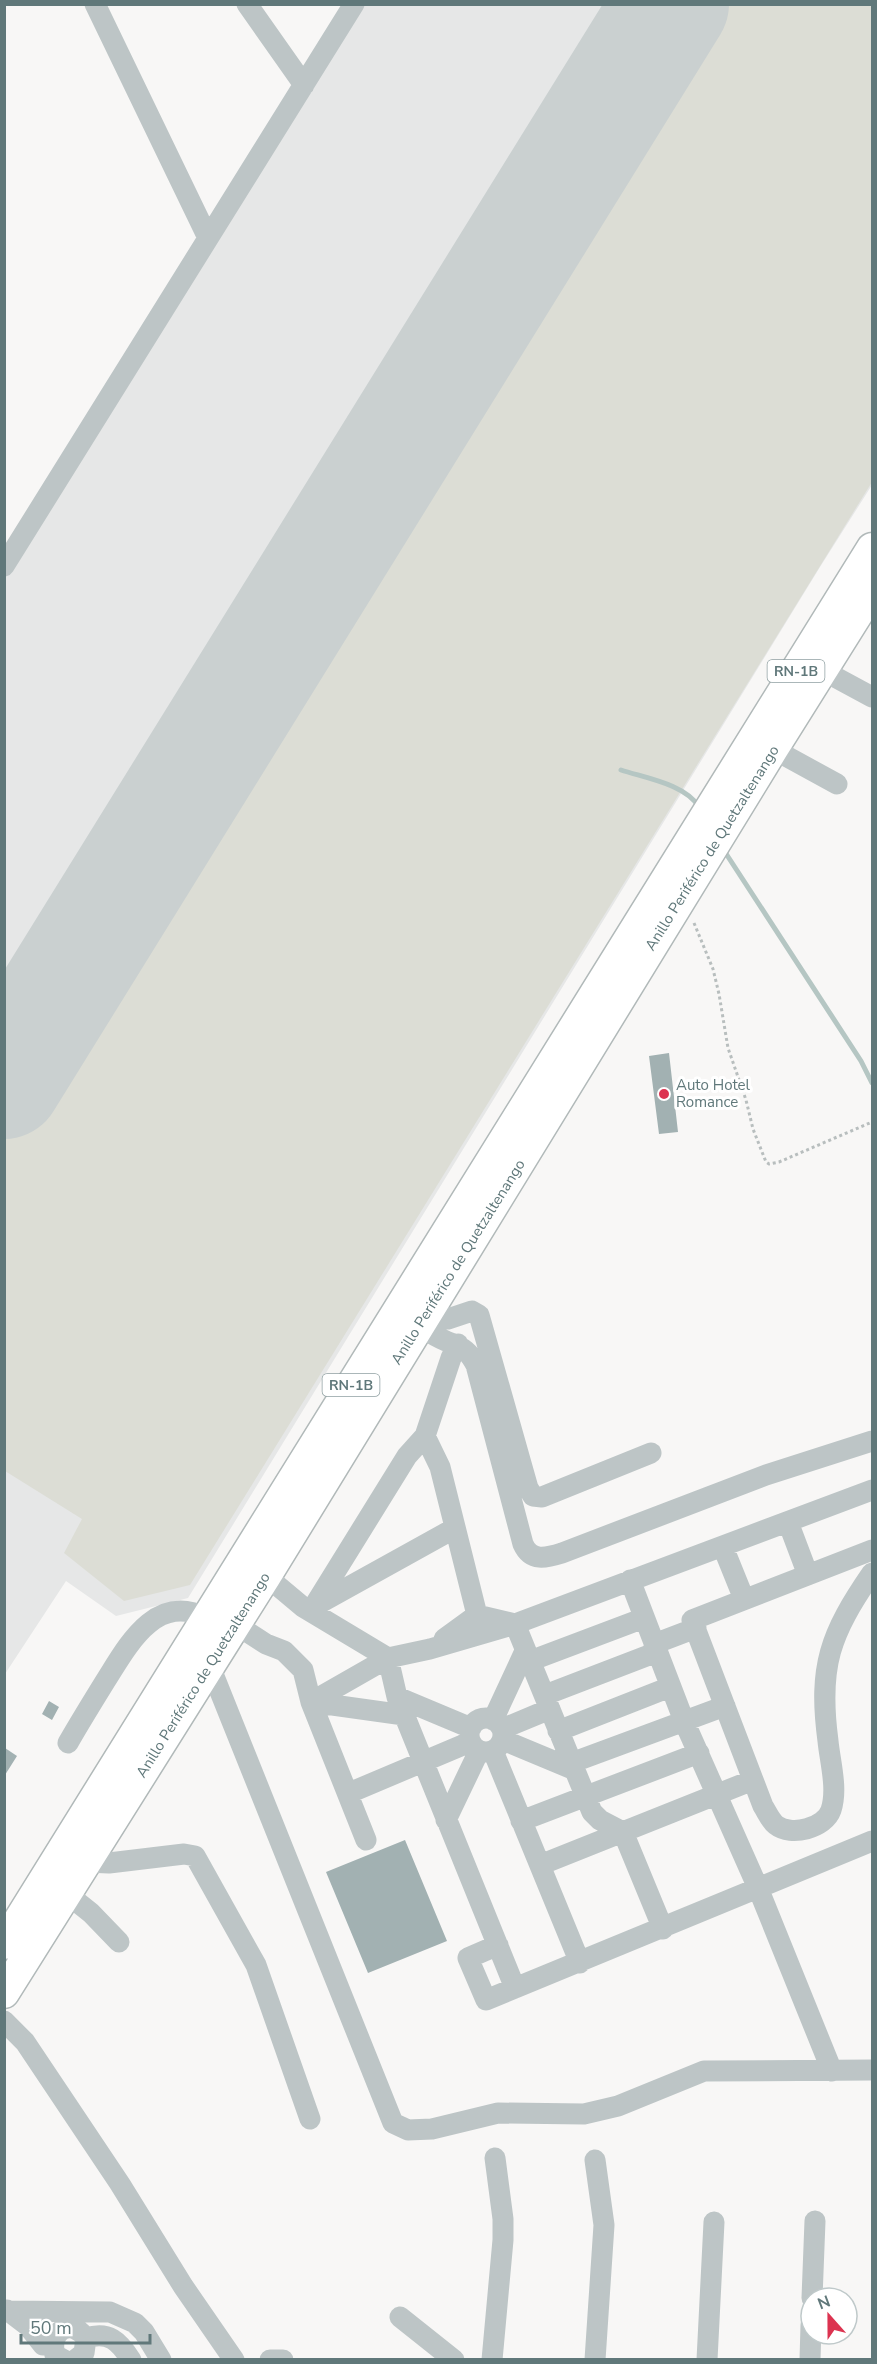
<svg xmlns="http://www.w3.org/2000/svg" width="877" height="2364" font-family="'Nunito Sans',sans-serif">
<rect width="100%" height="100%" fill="#f8f7f6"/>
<!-- built -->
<path fill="#e6e7e7" d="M364,5H872V485L820,567L188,1598L116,1616L66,1581L5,1674V577Z"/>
<!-- green -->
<path fill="#dcddd5" d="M705,5H872V482L190,1585L124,1601L64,1553L82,1519L5,1471V1133Z"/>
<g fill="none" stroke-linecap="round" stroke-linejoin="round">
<!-- stream -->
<path stroke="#b5c6c3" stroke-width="5" d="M621,770C645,778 685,784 699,807
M723,849L861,1061L872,1083"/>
<!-- runway -->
<path stroke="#cad0d0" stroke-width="116" d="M4,1081L671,4"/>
</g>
<!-- building -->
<path fill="#a2b1b2" d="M669,1053L678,1132L659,1134L649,1056Z
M49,1701L59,1707L52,1720L42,1714Z
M5,1748L17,1756L5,1775Z
M405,1840L447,1941L368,1973L326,1872Z"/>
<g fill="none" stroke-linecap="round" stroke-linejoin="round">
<defs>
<path id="highway" d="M4,1944L872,548
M4,1993L266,1576L773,749L872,591"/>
</defs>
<!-- highway casing -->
<use href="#highway" stroke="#b1b9b9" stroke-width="33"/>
<!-- path -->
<path stroke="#b8bebe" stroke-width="3" stroke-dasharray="3 3" stroke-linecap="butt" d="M694,923L713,969L719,994L728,1048L746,1100L753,1129L766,1162L769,1164L779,1162L872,1122"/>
<!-- minor -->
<path stroke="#bdc5c6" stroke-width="21" d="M95,4L208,238
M247,4L304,85
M4,566L354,4
M822,670L872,697
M773,749L837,784
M430,1309L448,1319L472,1311L479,1315L528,1488L533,1496L542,1497L651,1453
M419,1326C427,1331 436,1337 446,1341C462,1348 467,1348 476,1365L523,1544C531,1562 546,1558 562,1553L766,1475L872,1441
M425,1436L440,1467L477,1615
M788,1522L808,1575
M723,1547L744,1599
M872,1550L692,1620L763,1806C767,1812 770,1820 776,1825C791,1837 825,1828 831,1810C838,1789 830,1762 828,1741C818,1666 830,1634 872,1573
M266,1576L303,1607L388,1658L397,1697L515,1988
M630,1580L684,1721L758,1888L832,2071
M318,1604L455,1528
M311,1611L407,1456L425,1436L451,1358L458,1344
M235,1624L266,1644L284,1651L303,1670L311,1702L366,1840
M444,1639L477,1615L515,1624L592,1812L600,1820L623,1832L663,1929
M654,1644L696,1628
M530,1661L644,1618
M209,1664L393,2123L408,2130L432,2129L498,2113L584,2114L618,2106L704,2071L872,2070
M545,1695L657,1652
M397,1697L471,1728
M311,1702L388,1658L430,1649L515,1624L872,1490
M311,1702L404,1715
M469 1735a17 17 0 1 1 34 0a17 17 0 1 1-34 0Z
M493,1720L525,1651
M502,1729L550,1709
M558,1731L670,1687
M503,1740L575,1770
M68,1743C80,1722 93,1701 106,1680C128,1645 156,1592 206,1618
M493,1751L580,1963
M571,1763L725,1706
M349,1793L470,1742
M446,1820L479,1751
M521,1821L699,1753
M86,1862L109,1863L184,1854L195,1856L256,1965L310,2119
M540,1865L753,1780
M66,1893L91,1913L119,1942
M498,1945L468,1958L486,2000L872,1841
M4,2021L25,2042L120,2184L183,2286L234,2360
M595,2160L604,2225L595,2360
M812,2298L815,2221
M7,2310L28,2326L43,2345H53
M7,2311L110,2312L135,2323L144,2332L161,2360
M400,2317L454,2360
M86,2338C109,2331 119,2341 131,2360
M64,2360L55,2355C48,2331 71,2317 86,2338L84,2353L75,2360
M270,2360H283
M492,2360L503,2240V2219L495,2158
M707,2360L714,2222
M810,2360L811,2325"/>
<!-- highway -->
<use href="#highway" stroke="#fff" stroke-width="30"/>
</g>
<!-- markers -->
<circle fill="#dc3350" stroke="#fff" stroke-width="2" cx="664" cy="1094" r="6"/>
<g text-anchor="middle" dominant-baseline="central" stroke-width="6" stroke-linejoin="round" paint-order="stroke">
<!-- shield labels -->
<g fill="#fff" stroke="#90a0a2" stroke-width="1.5">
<rect x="767.5" y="660" width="57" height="22" rx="4.5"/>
<rect x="322.5" y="1374" width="57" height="22" rx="4.5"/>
</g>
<g font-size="14" font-weight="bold" fill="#60787a">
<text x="796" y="671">RN-1B</text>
<text x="351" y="1385">RN-1B</text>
</g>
<!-- street labels -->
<g font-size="15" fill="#60787a" stroke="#fff">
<text transform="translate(712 848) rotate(-58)">Anillo Periférico de Quetzaltenango</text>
<text transform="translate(458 1262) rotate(-58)">Anillo Periférico de Quetzaltenango</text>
<text transform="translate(203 1675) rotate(-58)">Anillo Periférico de Quetzaltenango</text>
</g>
<!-- poi labels -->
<g font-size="15" fill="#60787a" stroke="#fff" text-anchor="start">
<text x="676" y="1085">Auto Hotel<tspan x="676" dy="17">Romance</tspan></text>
</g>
</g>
<!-- border -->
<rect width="877" height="2364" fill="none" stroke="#60787a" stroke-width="12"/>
<!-- north arrow -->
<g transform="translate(829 2316) rotate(339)"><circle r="28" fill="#ffffff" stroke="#bfc9ca" stroke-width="1.5"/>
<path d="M0-4.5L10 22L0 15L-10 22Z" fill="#dc3350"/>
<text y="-9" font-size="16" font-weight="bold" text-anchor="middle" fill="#60787a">N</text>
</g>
<!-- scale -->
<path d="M21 2334v9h129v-9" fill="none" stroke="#60787a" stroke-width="3"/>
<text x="30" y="2334" font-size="18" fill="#60787a" stroke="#ffffff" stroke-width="4.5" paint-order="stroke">50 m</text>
</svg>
